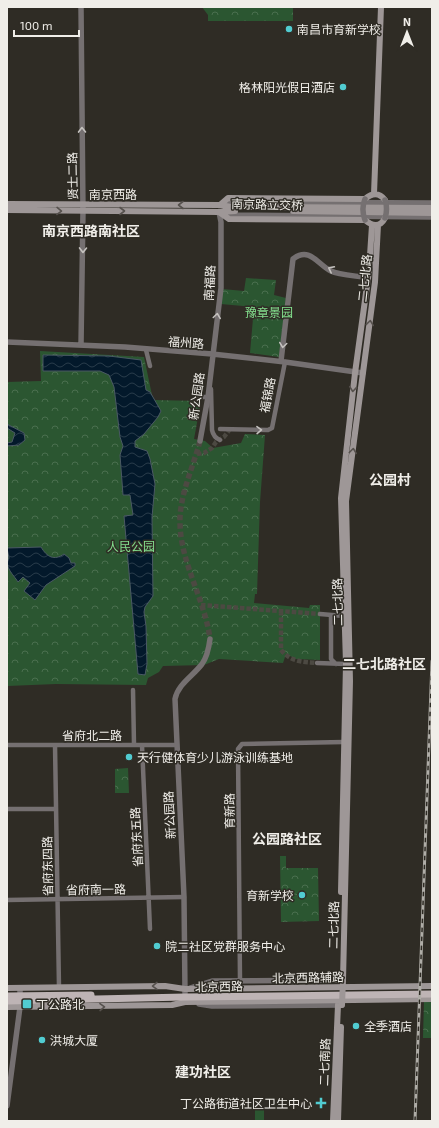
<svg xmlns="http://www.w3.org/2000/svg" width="439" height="1128" font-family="'Exo 2','Noto Sans SC',sans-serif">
<defs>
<pattern id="park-crowns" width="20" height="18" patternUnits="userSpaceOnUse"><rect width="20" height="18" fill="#2b5631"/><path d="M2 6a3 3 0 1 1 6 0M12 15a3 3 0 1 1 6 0" fill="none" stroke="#4a6f4f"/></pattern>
<pattern id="water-waves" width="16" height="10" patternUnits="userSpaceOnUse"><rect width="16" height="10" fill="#03192b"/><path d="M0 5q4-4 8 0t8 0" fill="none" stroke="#283b4a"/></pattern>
</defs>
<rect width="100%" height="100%" fill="#2f2c25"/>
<!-- grass -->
<path fill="#2b5631" d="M255,1109H264V1121H255Z"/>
<!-- park -->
<path fill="url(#park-crowns)" d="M202,7H293V21H208V15Z
M246,278L276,280L274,295L286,298L279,357L250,353L254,307L221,304L222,289L244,291Z
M40,351L144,357L153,400L201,401L194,439L205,441L213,448L241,443L245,434L265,435L260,502L257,594H255L254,603L309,608L310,605H320V660L296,659L286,654L283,663L219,659L204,665L163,666L159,672L148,678L146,685L56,684L7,686V382L41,381Z
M128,768L129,793H115V769Z
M280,856H286V868H318L319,921L281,922Z
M424,1001H432V1038H423Z"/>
<!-- water -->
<path fill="url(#water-waves)" stroke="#4a5964" d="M43,355L109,356L141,360L146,390L150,392L161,411L158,417L144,434L135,441V447L147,451L150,459L155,484L152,517L153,596L145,607L144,612L146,626L147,664L145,675L138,674L124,516L133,515L130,495H123L120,455L123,446L120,437L114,387L109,375L100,371H43Z
M7,424L24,433L25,440L19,445L7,446V443L12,442L15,433L7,428Z
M41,547C47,557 54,561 64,554L69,558L71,563H75V566L46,585L35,600L24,591L30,583L23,577L18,582C13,574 4,567 9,558L7,548Z"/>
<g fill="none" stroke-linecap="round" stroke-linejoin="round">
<!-- minor-tunnel -->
<path stroke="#4c4942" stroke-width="4.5" stroke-dasharray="4.5 2" stroke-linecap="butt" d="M197,454L204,453L212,448L216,442L224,437L230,429
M201,605L320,614
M281,611V650C291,662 303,662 317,663"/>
<!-- tertiary-tunnel -->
<path stroke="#4c4942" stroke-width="5.5" stroke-dasharray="5.5 3" stroke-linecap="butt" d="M200,441C193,468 179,496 180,524C181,564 205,600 210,639"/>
<!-- minor -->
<path stroke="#757071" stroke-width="4.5" d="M146,350L150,366
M211,389L212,430C213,435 215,438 220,440
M196,397H208
M220,429L268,430L272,428L285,362
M320,614L344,616
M331,615V659L336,664
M317,663L346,664
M133,690L134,745
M7,745H177
M55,745L59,987
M142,745L150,929
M7,809H56
M7,900L184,897
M240,981L238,749L242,744L344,742"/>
<!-- tertiary -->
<path stroke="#757071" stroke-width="5.5" d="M221,205L232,202L432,203
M7,342L125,347L212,354L285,362L363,373
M81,345L83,211L81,7
M281,361L293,259C310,246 318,265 331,271C339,275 359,276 368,278
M200,441L208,397L221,288V222L219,212L231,215L432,217
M190,988L212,981L343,980
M185,993L184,897L175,699C178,684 193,676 202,664C207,657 209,647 210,639
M199,1004L212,1006L342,1005
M7,1106L20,1007V988"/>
<!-- secondary -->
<path stroke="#9e9797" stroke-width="6" d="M374,194L381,7
M7,204L220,205L231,207L432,208
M220,205L228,198L365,199C372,193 379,192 385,200
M7,210L219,212L235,211
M293,211L432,213
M219,212L229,219L365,220C372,226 380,228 385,218
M341,892L346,664L341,498L355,373L369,271L372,225
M343,980L350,681L346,501L375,282L378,225
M7,988L165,986L185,989L432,986
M7,1007L172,1005L185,1002L432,999
M333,1121L338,1005
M338,1121L341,1027"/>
<!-- primary -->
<path stroke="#beb4b5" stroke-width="7" d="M7,996L91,995
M7,1001L185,997L432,994"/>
<defs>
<path id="rail" d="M415,1121L432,661"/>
</defs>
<!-- rail casing -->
<use href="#rail" stroke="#afada7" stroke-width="3"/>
<!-- rail -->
<use href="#rail" stroke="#2f2c25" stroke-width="1.5" stroke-dasharray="4.5" stroke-linecap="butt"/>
<!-- tertiary-bridge -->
<path stroke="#757071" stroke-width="5.5" d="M385,200C387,205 387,213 385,218
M365,220C362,212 362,206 365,199"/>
<!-- secondary-bridge -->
<path stroke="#9e9797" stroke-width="6" d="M342,1005L343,980"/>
</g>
<!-- one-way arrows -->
<defs><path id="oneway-chevron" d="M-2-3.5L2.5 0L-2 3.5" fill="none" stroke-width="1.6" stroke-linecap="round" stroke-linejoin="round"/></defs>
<g stroke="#c5c2bf">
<use href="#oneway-chevron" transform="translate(82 130) rotate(-91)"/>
<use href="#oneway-chevron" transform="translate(83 250) rotate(91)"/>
<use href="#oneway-chevron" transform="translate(331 269) rotate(-153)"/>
<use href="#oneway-chevron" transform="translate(217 316) rotate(-82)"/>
<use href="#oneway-chevron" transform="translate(283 345) rotate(98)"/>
<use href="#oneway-chevron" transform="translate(259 430) rotate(-1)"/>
</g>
<g stroke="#56514d">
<use href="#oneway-chevron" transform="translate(181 205) rotate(-180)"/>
<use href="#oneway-chevron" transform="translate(59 211) rotate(1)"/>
<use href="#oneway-chevron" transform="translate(122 211)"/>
<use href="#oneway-chevron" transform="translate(370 323) rotate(-82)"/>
<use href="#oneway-chevron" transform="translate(353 389) rotate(96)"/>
<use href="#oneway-chevron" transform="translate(353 451) rotate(-83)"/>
<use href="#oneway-chevron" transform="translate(155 986) rotate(179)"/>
<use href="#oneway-chevron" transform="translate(102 1007) rotate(-1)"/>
</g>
<!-- markers -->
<g fill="#51ccd1" stroke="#2f2c25" stroke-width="1.5">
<circle cx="289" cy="29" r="4"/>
<circle cx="343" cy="87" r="4"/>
<circle cx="129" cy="757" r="4"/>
<circle cx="302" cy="895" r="4"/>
<circle cx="157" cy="946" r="4"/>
<rect x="22" y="999" width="10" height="10" rx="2"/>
<circle cx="356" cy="1026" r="4"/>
<circle cx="42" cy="1040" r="4"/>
<path d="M319 1097h4v4h4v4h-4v4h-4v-4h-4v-4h4z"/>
</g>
<g text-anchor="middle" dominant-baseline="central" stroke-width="3" stroke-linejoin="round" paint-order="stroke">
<!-- poi labels -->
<g font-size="12" fill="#f0eee9" stroke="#2f2c25" text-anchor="start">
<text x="297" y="29">南昌市育新学校</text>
<text x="335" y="87" text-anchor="end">格林阳光假日酒店</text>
<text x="137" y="757">天行健体育少儿游泳训练基地</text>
<text x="294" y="895" text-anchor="end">育新学校</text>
<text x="165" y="946">院二社区党群服务中心</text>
<text x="36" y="1004">丁公路北</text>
<text x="364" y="1026">全季酒店</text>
<text x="50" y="1040">洪城大厦</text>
<text x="312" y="1103" text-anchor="end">丁公路街道社区卫生中心</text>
</g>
<!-- street labels -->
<g font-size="12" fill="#f0eee9" stroke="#2f2c25">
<text transform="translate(72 176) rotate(-91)">贤士二路</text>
<text x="113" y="194">南京西路</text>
<text transform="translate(267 204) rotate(1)">南京路立交桥</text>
<text transform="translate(364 278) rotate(-84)">二七北路</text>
<text transform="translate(209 283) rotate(-87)">南福路</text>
<text transform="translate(186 342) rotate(4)">福州路</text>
<text transform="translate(267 395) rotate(-79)">福锦路</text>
<text transform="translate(196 396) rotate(-82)">新公园路</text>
<text transform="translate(337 602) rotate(-91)">二七北路</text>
<text x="92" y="735">省府北二路</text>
<text transform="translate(229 811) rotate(-91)">育新路</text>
<text transform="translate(169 815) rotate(-93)">新公园路</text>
<text transform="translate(136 837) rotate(-93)">省府东五路</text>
<text transform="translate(47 866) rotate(-91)">省府东四路</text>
<text transform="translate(96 889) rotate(-1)">省府南一路</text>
<text transform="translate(333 925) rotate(-89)">二七北路</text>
<text transform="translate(308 977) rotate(-1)">北京西路辅路</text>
<text transform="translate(219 986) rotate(-1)">北京西路</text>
<text transform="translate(324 1062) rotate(-88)">二七南路</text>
</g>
<!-- park labels -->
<g font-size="12" fill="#84e08e" stroke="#2f2c25">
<text x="269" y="312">豫章景园</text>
<text x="131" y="546">人民公园</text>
</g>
<!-- quarter labels -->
<g font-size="14" font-weight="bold" fill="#f0eee9" stroke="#2f2c25">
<text x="91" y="230">南京西路南社区</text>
<text x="390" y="479">公园村</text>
<text x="384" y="663">二七北路社区</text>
<text x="287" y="838">公园路社区</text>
<text x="203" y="1071">建功社区</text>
</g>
</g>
<!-- border -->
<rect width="439" height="1128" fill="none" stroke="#f0eee9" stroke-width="16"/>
<!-- north arrow -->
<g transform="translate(407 32)" stroke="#2f2c25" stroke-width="3" paint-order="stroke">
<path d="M0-3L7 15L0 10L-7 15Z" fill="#f0eee9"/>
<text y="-6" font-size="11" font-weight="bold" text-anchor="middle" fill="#f0eee9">N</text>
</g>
<!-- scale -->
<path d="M14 30v6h65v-6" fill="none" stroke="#f0eee9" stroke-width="2"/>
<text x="20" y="30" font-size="12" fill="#f0eee9" stroke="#2f2c25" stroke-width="3" paint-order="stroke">100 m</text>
</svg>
